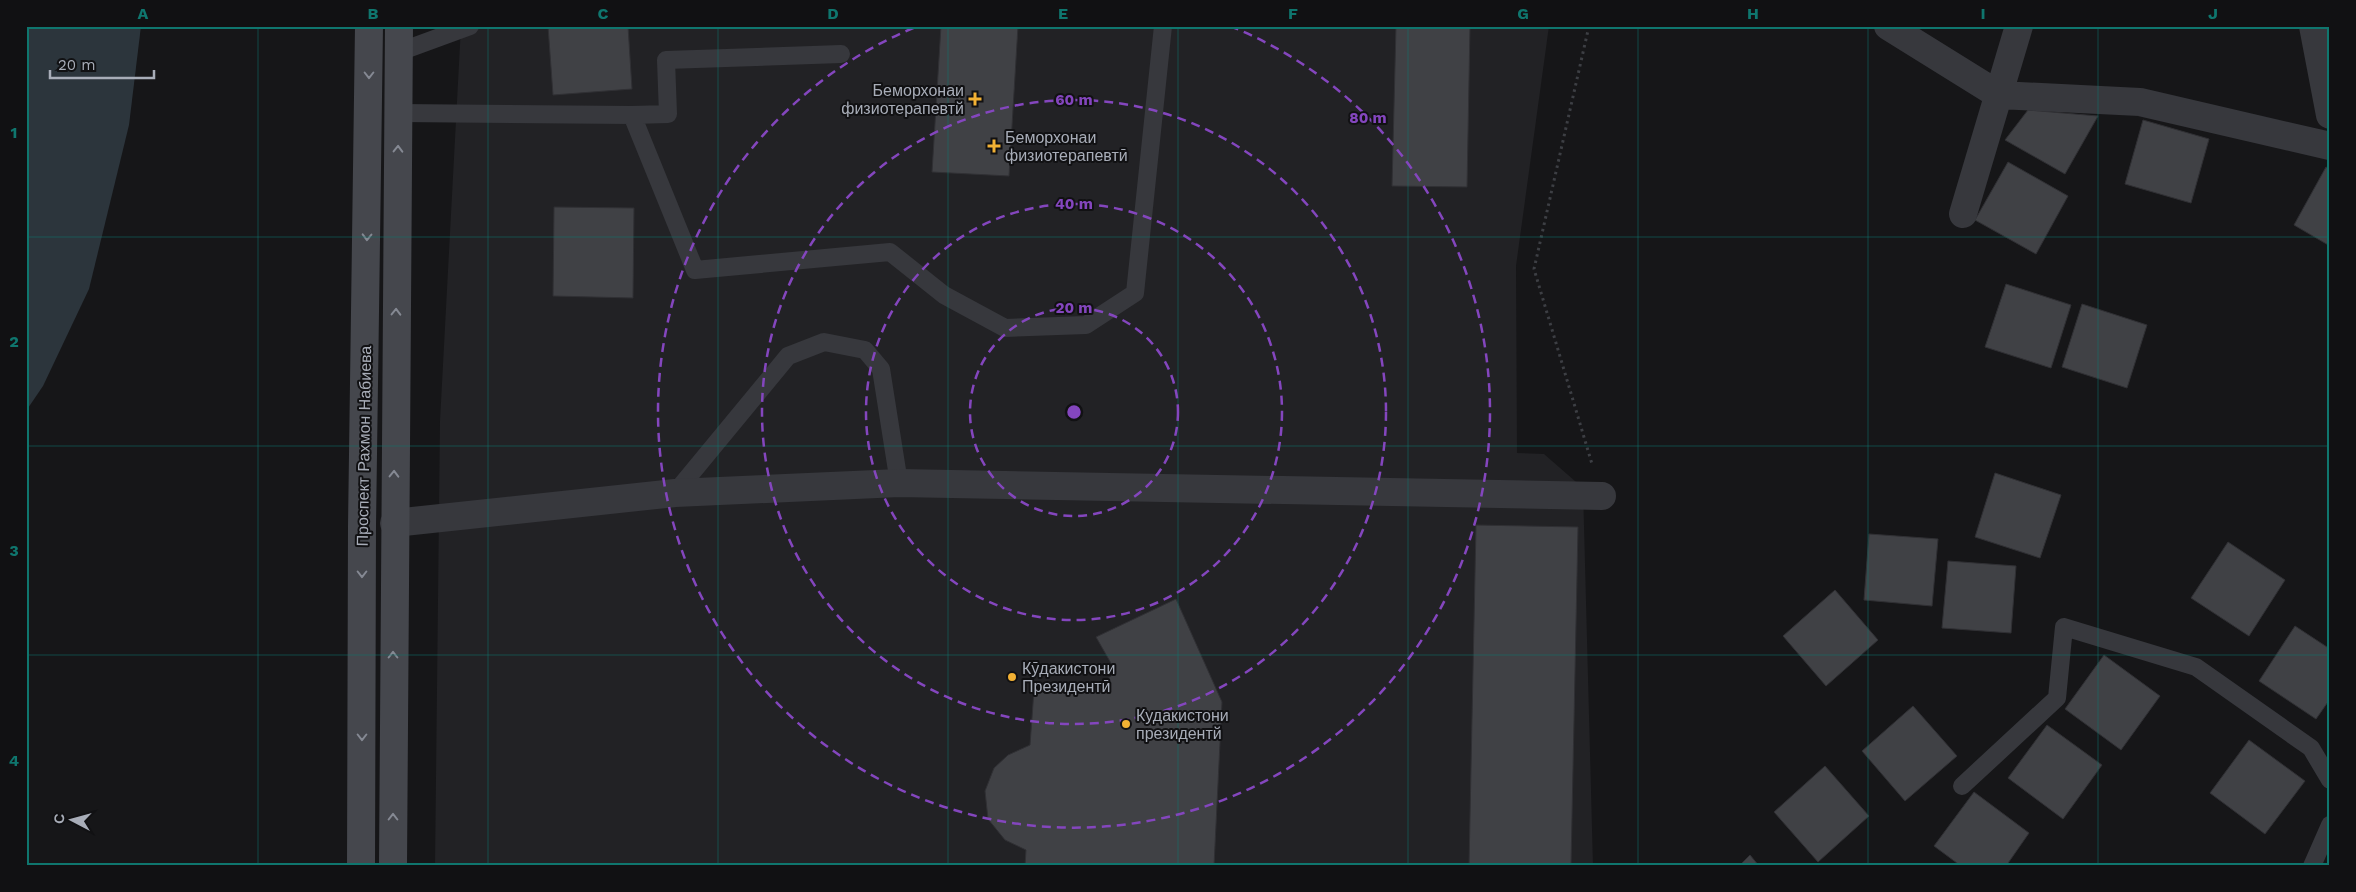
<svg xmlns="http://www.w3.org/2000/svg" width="2356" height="892" font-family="'Work Sans',sans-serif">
<rect width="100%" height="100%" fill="#161618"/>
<!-- built -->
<path fill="#222225" d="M461,26H1549L1516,266L1517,453L1544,454L1583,488L1593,866H435L440,421Z"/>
<!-- water -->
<path fill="#2c353c" d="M26,26H141L129,125L89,289L43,386L26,411Z"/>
<!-- building -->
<path fill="#404145" stroke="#303034" d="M548,26H628L632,89L553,95Z
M941,26H1018L1009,176L932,172Z
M1396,26H1470L1467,187L1392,186Z
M2028,110L2098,116L2065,174L2005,140Z
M2143,120L2209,139L2191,203L2125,184Z
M2008,162L2068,196L2036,254L1975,220Z
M2326,167L2330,169V246L2294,225Z
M554,207L634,208L633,298L553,296Z
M2006,284L2071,305L2051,368L1985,347Z
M2082,304L2147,325L2127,388L2062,367Z
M1995,473L2061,495L2040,558L1975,537Z
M1476,525L1578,527L1571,866H1469Z
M1869,534L1938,539L1932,606L1864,600Z
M2228,542L2285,580L2249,636L2191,598Z
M1948,561L2016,566L2011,633L1942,628Z
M1835,590L1878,640L1826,686L1783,636Z
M1176,599L1222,702L1214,866H1025L1026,850L1005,840L988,819L985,791L994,768L1008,755L1030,745L1034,690L1091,692L1116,672L1096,637Z
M2295,626L2330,649V699L2316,719L2259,681Z
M2104,655L2160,696L2121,750L2065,709Z
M1913,706L1957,756L1905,801L1862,751Z
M2047,725L2102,765L2063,819L2008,778Z
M2249,740L2305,781L2265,834L2210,793Z
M1825,766L1869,816L1818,862L1774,812Z
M1974,792L2029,833L2006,866H1961L1934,846Z
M1750,855L1759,866H1739Z"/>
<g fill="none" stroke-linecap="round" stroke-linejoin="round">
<!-- path -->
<path stroke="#3d3f44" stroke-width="3" stroke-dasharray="2.5 4" stroke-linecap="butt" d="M1589,26L1534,269L1592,464"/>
<!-- service -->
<path stroke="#37383d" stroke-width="18" d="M399,52L470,26
M399,113L632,115L695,270L890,252L944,295L1005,328L1086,325L1135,293L1163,26
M632,115L668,114L666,60L841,54
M675,493L788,356L824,342L865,350L881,369L899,483
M1962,786L2057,698L2064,627L2196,667L2311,748L2330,780
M2312,866L2330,825"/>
<!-- minor -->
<path stroke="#37383d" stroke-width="28" d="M1888,26L1999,95L2140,102L2330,146
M2313,26L2330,115
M1963,214L2019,26
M394,523L675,493L899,483L1602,496"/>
<!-- secondary -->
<path stroke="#45474d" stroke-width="28" d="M361,866L362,526L369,26
M393,866L399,26"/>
</g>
<!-- one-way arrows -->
<defs><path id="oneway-chevron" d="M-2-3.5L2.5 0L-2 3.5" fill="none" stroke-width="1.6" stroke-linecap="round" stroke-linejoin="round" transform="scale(1.25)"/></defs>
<g stroke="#858993">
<use href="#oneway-chevron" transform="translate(369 75) rotate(90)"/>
<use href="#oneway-chevron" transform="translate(398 149) rotate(-89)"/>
<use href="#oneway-chevron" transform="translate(367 237) rotate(91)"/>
<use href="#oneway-chevron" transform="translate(396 312) rotate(-89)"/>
<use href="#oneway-chevron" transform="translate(394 474) rotate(-89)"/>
<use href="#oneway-chevron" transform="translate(362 574) rotate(90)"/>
<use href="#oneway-chevron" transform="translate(393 655) rotate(-90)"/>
<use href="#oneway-chevron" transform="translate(362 737) rotate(90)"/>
<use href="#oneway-chevron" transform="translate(393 817) rotate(-90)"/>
</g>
<!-- grid -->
<path fill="none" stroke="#0f766e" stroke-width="1" stroke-opacity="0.55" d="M258,26V866M488,26V866M718,26V866M948,26V866M1178,26V866M1408,26V866M1638,26V866M1868,26V866M2098,26V866M26,237H2330M26,446H2330M26,655H2330"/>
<!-- distance rings -->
<g fill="none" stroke="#8446be" stroke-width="2.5" stroke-dasharray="9 6">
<circle cx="1074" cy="412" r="104"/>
<circle cx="1074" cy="412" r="208"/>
<circle cx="1074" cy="412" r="312"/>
<path d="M1230 26A416 416 0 1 1 918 26"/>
</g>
<!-- markers -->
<g fill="#f2b134" stroke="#111113" stroke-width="2">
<path d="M972.5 91.5h5v5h5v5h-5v5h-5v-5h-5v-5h5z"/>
<path d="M991.5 138.5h5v5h5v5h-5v5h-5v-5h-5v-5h5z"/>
<circle cx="1012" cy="677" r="5"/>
<circle cx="1126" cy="724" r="5"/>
</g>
<g text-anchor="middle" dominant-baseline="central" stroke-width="4" stroke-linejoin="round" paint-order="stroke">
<!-- poi labels -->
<g font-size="16" fill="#a8adb8" stroke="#111113" text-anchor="start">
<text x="964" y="90" text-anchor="end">Беморхонаи<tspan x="964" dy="18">физиотерапевтй</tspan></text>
<text x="1005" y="137">Беморхонаи<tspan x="1005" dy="18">физиотерапевтӣ</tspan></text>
<text x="1022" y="668">Кӯдакистони<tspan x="1022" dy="18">Президентӣ</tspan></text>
<text x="1136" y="715">Кудакистони<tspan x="1136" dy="18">президентй</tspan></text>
</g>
<!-- street labels -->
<g font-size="16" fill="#a8adb8" stroke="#111113">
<text transform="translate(364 446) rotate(-89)">Проспект Рахмон Набиева</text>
</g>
</g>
<circle cx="1074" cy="412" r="8" fill="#8446be" stroke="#111113" stroke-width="2.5"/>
<g font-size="15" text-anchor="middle" font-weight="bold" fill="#8446be" stroke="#111113" stroke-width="4" stroke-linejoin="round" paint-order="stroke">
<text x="1074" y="105">60 m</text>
<text x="1368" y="123">80 m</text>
<text x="1074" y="209">40 m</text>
<text x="1074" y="313">20 m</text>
</g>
<!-- border -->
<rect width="2356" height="892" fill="none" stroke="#111113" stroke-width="55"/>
<!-- north arrow -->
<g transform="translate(72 820) rotate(276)" stroke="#111113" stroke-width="4" paint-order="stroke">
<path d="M0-4L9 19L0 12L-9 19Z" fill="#a8adb8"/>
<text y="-8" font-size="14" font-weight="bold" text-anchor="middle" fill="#a8adb8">С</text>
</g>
<!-- scale -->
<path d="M50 70v8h104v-8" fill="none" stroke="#a8adb8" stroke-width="2.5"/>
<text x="58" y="70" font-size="15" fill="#a8adb8" stroke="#111113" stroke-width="4" paint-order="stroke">20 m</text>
<rect x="28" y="28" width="2300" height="836" fill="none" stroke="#0f766e" stroke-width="2"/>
<g font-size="16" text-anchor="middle" font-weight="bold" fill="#0f766e">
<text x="143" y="19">A</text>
<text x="373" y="19">B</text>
<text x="603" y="19">C</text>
<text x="833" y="19">D</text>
<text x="1063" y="19">E</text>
<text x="1293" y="19">F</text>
<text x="1523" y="19">G</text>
<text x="1753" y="19">H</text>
<text x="1983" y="19">I</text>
<text x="2213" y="19">J</text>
<text x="14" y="138">1</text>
<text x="14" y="347">2</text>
<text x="14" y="556">3</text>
<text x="14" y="766">4</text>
</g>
</svg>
